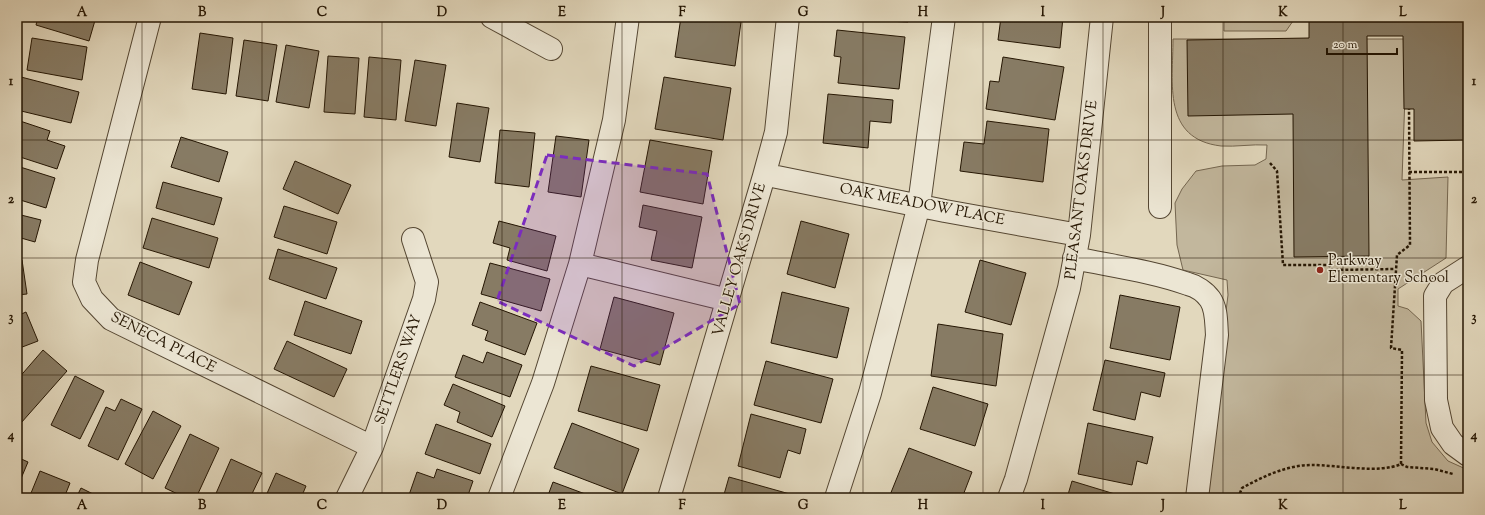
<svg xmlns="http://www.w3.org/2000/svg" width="1485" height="515" font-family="'Sorts Mill Goudy',serif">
<rect width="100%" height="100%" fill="#e2d8bd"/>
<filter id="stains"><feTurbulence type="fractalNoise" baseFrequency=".005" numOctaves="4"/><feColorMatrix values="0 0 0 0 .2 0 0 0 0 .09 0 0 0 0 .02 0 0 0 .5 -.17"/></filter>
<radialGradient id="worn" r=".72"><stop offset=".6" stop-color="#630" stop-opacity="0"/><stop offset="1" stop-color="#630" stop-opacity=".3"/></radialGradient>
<!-- green -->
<path fill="#c2b79d" stroke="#746650" d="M1224,17H1293V21L1286,31H1224Z
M1173,39H1407L1402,180L1448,177L1446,258L1398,289V306L1408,309L1421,321L1426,423L1432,442L1448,461L1468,470V498H1203L1228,295L1227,280L1183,270L1177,245L1175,203L1182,189L1196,171L1222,166L1255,165L1266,159L1267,145C1252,144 1236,147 1221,146C1162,139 1173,83 1173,39Z"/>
<!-- building -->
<path fill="#877b64" stroke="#251603" d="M38,17H96L89,41L36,25Z
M681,17H706L741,22L735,66L675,57Z
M842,17H908V22L842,19Z
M1001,17H1063L1060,48L998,40Z
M1309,17H1468V140L1414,141V109H1404L1403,36H1367L1369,256L1294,257L1293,114L1188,116L1187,40L1309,38Z
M837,30L905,37L899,89L838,83L841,57L834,56Z
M200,33L233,38L226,94L192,89Z
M32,38L87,47L82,80L27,70Z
M244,40L277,45L268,101L236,96Z
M286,45L319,51L309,108L276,102Z
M328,56L359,58L355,114L324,112Z
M369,57L401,60L396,120L364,117Z
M1003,57L1064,67L1055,120L986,109L990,81L999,82Z
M415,60L446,65L436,126L405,121Z
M21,77L79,92L71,123L17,110V95Z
M664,77L731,88L723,140L655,129Z
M828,94L893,100L891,123L870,121L868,148L823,143Z
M457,103L489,108L480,162L449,157Z
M17,120L50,131L47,140L65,146L57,169L17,156Z
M987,121L1049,129L1043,182L960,171L964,142L984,144Z
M500,130L535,133L529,187L495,183Z
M556,136L589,140L581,197L548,192Z
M181,137L228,152L219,182L171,167Z
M650,140L712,151L703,204L640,192Z
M295,161L351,185L338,214L283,189Z
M17,166L55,178L46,208L17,199Z
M163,182L222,198L214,225L156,208Z
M643,205L702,217L692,268L651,260L657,231L639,227Z
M284,206L337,222L327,254L274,237Z
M17,214L41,220L35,242L21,238L18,250Z
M152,218L218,238L209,268L143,248Z
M499,221L556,236L547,271L507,260L510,248L493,243Z
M801,221L849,234L835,288L787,274Z
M278,249L337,268L326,299L269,279Z
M22,260L27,294L17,295V261Z
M980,260L1026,273L1011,325L965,312Z
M140,262L192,282L179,315L128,295Z
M490,263L550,279L541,311L481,294Z
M782,292L849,308L837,358L771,343Z
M1120,295L1180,307L1170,360L1110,348Z
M614,297L674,313L660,365L600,349Z
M305,301L362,321L351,354L294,335Z
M480,302L537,323L525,355L485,340L488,331L472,325Z
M26,312L38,341L17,349V316Z
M938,324L1003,334L996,386L931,376Z
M287,341L347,369L334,397L274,369Z
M43,350L67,371L21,423L17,419V380Z
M487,352L522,365L510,397L455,377L463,355L483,363Z
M1105,360L1165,373L1160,397L1141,392L1135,420L1093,410Z
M766,361L833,379L821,423L754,405Z
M591,366L660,385L647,431L578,411Z
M75,376L104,391L80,439L51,425Z
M453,384L505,406L492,437L457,422L460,412L444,405Z
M933,387L988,404L975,446L920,429Z
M121,399L142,409L118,460L88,446L106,407L115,411Z
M153,411L181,426L153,479L125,464Z
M751,414L806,429L800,454L788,450L780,478L738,466Z
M572,423L639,449L622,494L554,468Z
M1088,423L1153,437L1147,464L1137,461L1132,485L1078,474Z
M436,424L491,444L480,474L425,454Z
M190,434L219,448L196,498H186L165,488Z
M909,448L972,472L962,498H897L890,495Z
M17,457L28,462L17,488Z
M231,459L262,473L250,498H214Z
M437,469L473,481L467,498H417L409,495L417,472L434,478Z
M40,471L70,483L64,498H29Z
M276,473L306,486L301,498H265Z
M729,477L797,496V498H723Z
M1072,481L1128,498H1067Z
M553,482L596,498H547Z
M81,488L101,498H76Z"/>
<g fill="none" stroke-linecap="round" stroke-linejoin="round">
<defs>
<path id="minor" d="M150,17L87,260L84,282L92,299L111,319L372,447
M492,17L551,49
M764,176H772L945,211L1079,235
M1160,207V17
M1074,258C1112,266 1151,271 1188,284C1196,286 1205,292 1210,299C1217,309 1216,323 1217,335L1197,498
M580,264L728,300
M1468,267L1443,283L1435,296L1436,400L1442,428L1453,444L1468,455
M347,498L372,447L424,299L427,282L413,239
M499,498L543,383L580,264L614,120L628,17
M669,498L764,176L776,132L788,17
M836,498L870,393L919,205L944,17
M1009,498L1016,479L1069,288L1079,235L1102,17"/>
</defs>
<!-- minor casing -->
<use href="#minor" stroke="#544632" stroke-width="24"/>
<!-- path -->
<path stroke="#251603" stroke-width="2.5" stroke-dasharray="3 2" stroke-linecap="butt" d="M1270,163L1277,171L1283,265H1329L1332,270L1395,269
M1409,172H1468
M1401,464L1402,350L1391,348L1397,255L1410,245L1409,109
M1401,464L1407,467L1434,469L1453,474
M1238,498L1242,488C1264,476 1287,465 1312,465C1337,465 1379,474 1401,464"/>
<!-- minor -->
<use href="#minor" stroke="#ece6d4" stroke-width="22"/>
</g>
<!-- marked area -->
<path fill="#7b2cbf" fill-opacity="0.2" stroke="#7b2cbf" stroke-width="3" stroke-dasharray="8 5" stroke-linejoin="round" d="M547,155L707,174L740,304L634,366L497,301Z"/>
<!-- grid -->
<path fill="none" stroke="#251603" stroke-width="1" stroke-opacity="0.55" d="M142,17V498M262,17V498M382,17V498M502,17V498M622,17V498M742,17V498M863,17V498M983,17V498M1103,17V498M1223,17V498M1343,17V498M17,140H1468M17,258H1468M17,375H1468"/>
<!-- markers -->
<circle fill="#8f2418" stroke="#ece6d4" stroke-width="1.5" cx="1320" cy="270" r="4"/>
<g text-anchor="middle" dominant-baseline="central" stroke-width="3" stroke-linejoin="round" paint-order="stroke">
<!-- street labels -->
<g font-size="15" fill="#251603" stroke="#ece6d4">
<text transform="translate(1082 190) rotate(-83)">PLEASANT OAKS DRIVE</text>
<text transform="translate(922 205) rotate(11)">OAK MEADOW PLACE</text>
<text transform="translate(740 260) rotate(-74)">VALLEY OAKS DRIVE</text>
<text transform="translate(163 343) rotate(27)">SENECA PLACE</text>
<text transform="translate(399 370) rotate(-71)">SETTLERS WAY</text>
</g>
<!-- poi labels -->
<g font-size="15" fill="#251603" stroke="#ece6d4" text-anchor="start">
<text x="1328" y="261">Parkway<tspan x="1328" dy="17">Elementary School</tspan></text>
</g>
</g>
<!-- margin -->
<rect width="1485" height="515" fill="none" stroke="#e2d8bd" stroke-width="44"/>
<!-- scale -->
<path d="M1327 48v6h70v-6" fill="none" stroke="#251603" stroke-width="2"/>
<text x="1333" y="48" font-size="12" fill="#251603" stroke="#ece6d4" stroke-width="3" paint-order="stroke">20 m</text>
<rect x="22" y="22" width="1441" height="471" fill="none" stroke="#251603" stroke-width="1.5"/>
<g font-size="13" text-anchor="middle" font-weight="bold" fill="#251603">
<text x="82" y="16">A</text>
<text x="202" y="16">B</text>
<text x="322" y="16">C</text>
<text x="442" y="16">D</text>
<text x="562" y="16">E</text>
<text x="682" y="16">F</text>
<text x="803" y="16">G</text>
<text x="923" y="16">H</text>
<text x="1043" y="16">I</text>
<text x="1163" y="16">J</text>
<text x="1283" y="16">K</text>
<text x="1403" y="16">L</text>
<text x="11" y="85">1</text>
<text x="1474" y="85">1</text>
<text x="11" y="203">2</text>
<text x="1474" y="203">2</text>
<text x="11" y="321">3</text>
<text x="1474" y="321">3</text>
<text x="11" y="439">4</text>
<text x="1474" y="439">4</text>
<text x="82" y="509">A</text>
<text x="202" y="509">B</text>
<text x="322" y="509">C</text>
<text x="442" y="509">D</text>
<text x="562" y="509">E</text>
<text x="682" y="509">F</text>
<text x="803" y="509">G</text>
<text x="923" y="509">H</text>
<text x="1043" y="509">I</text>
<text x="1163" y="509">J</text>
<text x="1283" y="509">K</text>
<text x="1403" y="509">L</text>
</g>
<rect width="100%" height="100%" filter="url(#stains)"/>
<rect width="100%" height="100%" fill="url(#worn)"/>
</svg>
